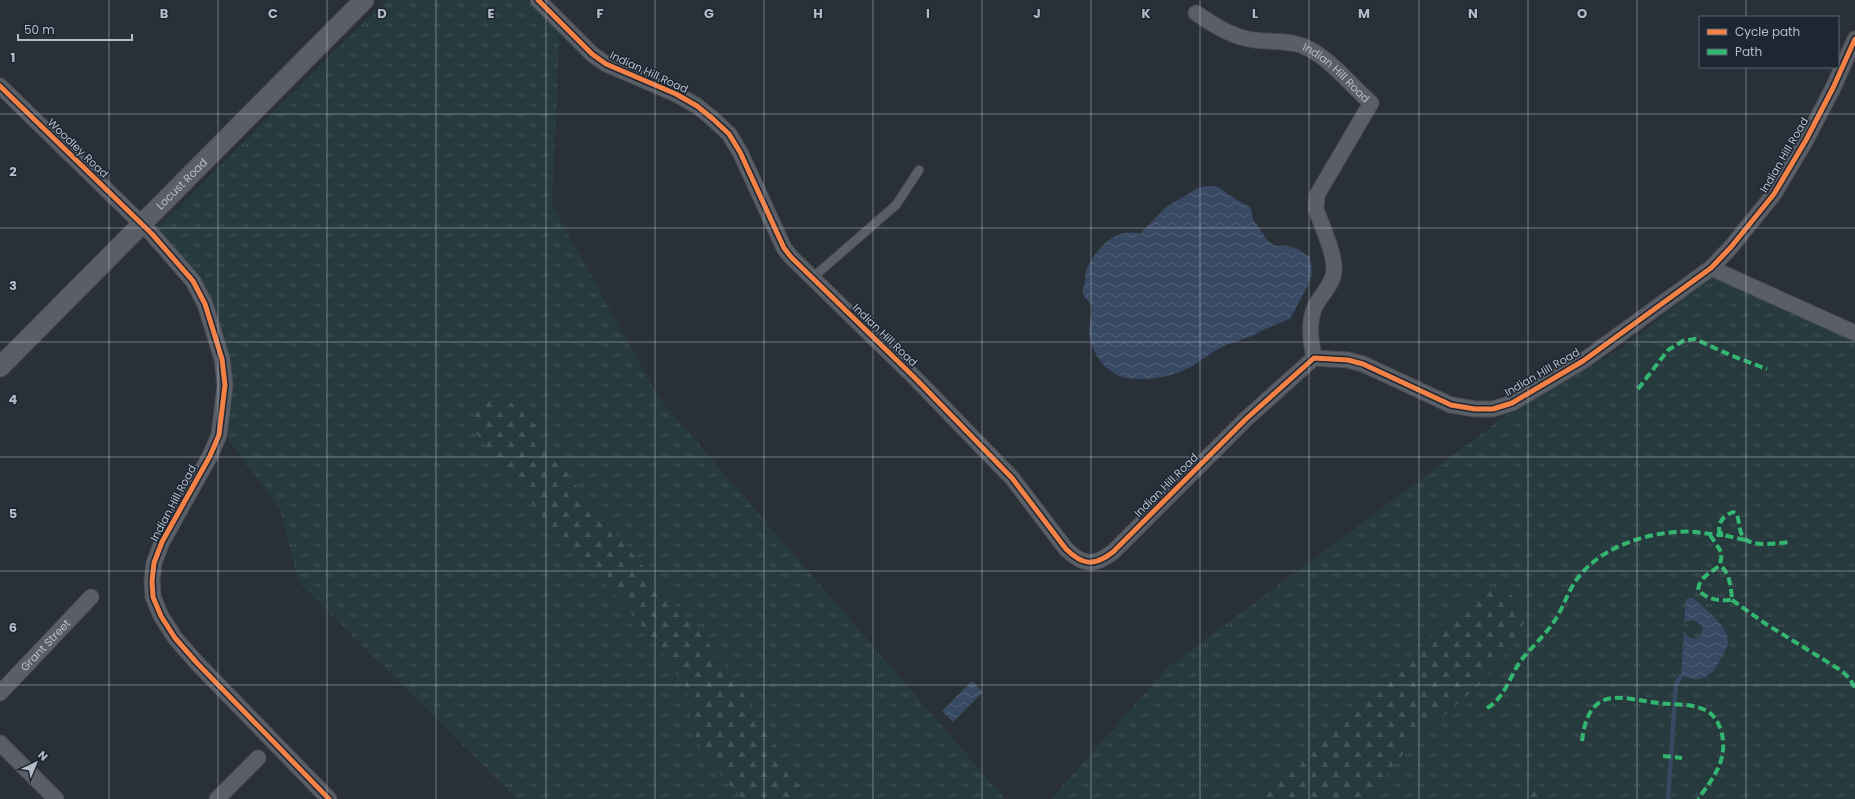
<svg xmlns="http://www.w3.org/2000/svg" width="1855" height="799" font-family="Poppins,sans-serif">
<defs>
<pattern id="grass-tufts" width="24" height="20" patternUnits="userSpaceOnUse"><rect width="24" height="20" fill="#273a3e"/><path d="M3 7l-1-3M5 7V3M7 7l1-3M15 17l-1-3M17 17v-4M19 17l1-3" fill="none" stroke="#445559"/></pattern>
<pattern id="forest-firs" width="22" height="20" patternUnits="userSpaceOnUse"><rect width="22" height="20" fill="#273a3e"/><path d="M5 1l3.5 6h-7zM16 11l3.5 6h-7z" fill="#445559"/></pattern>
<pattern id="water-waves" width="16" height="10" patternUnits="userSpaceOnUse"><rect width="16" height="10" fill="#384963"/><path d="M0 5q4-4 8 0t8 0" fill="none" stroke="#526178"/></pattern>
</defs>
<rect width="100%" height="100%" fill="#2a3038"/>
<!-- grass -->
<path fill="url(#grass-tufts)" d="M386,0H529L560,28L552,205L659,398L1005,799H517L299,583L280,510L227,437L232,378L219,325L196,274L158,228Z
M1713,277L1721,278L1855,339V799H1051L1167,668L1504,417L1625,346L1708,279Z"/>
<!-- forest -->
<path fill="url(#forest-firs)" d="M503,399L509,401L529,416L541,436L562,457L566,468L576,486L589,503L697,629L733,675L761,725L807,799H743L724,779L700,745L691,725L690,703L685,687L658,644L583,559L552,528L475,432L473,412C484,399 487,399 503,399Z
M1503,587L1519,603L1525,621L1502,660L1474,690L1415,739L1366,799H1256L1349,716L1428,639L1484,589Z
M1543,789L1546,799H1517L1521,791Z"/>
<!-- water -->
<path fill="url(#water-waves)" d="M1207,186L1218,187L1237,200L1249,206L1251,209L1253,219L1267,240L1274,245L1279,246L1284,245L1298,249L1310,257L1312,273L1308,285L1290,319C1282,322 1274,325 1265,329C1260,331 1255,335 1249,337C1242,340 1234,342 1226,345C1213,351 1203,360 1190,367C1175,376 1152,380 1134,379C1109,378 1091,356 1089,331C1089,323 1093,315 1092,307C1092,301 1083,299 1083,292C1082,289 1084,286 1085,283C1085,279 1085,275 1086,271C1094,250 1116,226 1140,234L1166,207L1198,188Z
M1693,598C1703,606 1730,628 1728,642C1727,649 1722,656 1719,662C1715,670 1708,678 1699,679C1693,680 1687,676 1681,676L1684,632L1690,638L1696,639L1700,636L1703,629C1698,620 1694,619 1684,622L1686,599Z
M972,681L983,692L953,722L942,711Z"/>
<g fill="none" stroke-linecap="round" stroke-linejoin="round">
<!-- stream -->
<path stroke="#384963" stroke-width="4.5" d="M1668,799L1676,684L1681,676"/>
<defs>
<path id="service" d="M811,279L896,205L919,170"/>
<g id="minor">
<path d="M538,0L592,54L606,64L676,94L697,106L713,119L729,134L740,152L784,248L791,257L917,380L1012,478L1066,549C1082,565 1094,567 1113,552L1246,419L1314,358L1348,360L1363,364L1451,405L1475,409H1493L1512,403L1583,361L1711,268L1731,247L1774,194L1806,140L1833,88L1855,39"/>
<path id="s1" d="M1196,13C1212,24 1229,35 1248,39C1266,43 1286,39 1303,46C1331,58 1349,84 1371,103L1317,195L1316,209C1322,227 1335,253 1334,271C1333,286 1319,296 1314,309C1308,325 1311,342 1314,358"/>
<path d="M0,86L152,234L193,281L205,304L222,359L225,385L219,435L210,456L162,542L154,563L152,581L153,597L161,616L175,638L197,663L329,799"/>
<path d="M1711,268L1855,333"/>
<path id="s2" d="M0,693L91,597"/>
<path d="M0,743L56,799"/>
<path d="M217,799L258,758"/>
</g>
<g id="tertiary">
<path id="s3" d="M0,367L364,0"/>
</g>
</defs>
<!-- service casing -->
<use href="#service" stroke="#484c53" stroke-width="10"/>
<!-- minor casing -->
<use href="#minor" stroke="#484c53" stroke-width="17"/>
<!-- tertiary casing -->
<use href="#tertiary" stroke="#484c53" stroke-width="21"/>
<!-- service -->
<use href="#service" stroke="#5a5e66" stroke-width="8"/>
<!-- minor -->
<use href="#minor" stroke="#5a5e66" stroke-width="15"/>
<!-- tertiary -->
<use href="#tertiary" stroke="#5a5e66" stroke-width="19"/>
<!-- quiet -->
<path stroke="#33b770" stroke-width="4" stroke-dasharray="8 4" stroke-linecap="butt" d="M1638,389L1668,350L1683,341L1695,339L1730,355L1767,369
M1710,535L1722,553L1720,565C1711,573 1699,577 1698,590C1708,600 1718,601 1732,600C1731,588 1730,573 1720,565
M1745,540L1723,535L1719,531C1719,520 1724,516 1733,512L1737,514C1739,520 1739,530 1742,535C1749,549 1778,543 1790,542
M1732,600L1766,624L1842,671L1850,679L1855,688
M1487,708C1505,698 1510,675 1522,659C1533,646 1546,634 1555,620C1563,608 1567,594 1575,582C1596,550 1640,534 1678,532C1693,530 1708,535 1723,535
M1582,741C1584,725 1588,707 1604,700C1617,694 1645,702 1659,703C1674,705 1693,703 1707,711C1714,715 1718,722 1721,730C1729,759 1714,777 1698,799
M1663,756L1682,758"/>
<defs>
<path id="cycleway" d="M538,0L592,54L606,64L676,94L697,106L713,119L729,134L740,152L784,248L791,257L917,380L1012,478L1066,549C1082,565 1094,567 1113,552L1246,419L1314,358L1348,360L1363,364L1451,405L1475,409H1493L1512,403L1583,361L1711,268L1731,247L1774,194L1806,140L1833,88L1855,39
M0,86L152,234L193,281L205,304L222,359L225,385L219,435L210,456L162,542L154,563L152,581L153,597L161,616L175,638L197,663L329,799"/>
</defs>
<!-- cycleway casing -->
<use href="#cycleway" stroke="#1d2633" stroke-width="8"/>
<!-- cycleway -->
<use href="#cycleway" stroke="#f48246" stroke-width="5"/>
</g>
<!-- grid -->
<path fill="none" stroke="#b4bcc9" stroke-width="1" stroke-opacity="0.55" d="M109,0V799M218,0V799M327,0V799M436,0V799M546,0V799M655,0V799M764,0V799M873,0V799M982,0V799M1091,0V799M1200,0V799M1309,0V799M1419,0V799M1528,0V799M1637,0V799M1746,0V17M1746,67V799M0,114H1855M0,228H1855M0,342H1855M0,457H1855M0,571H1855M0,685H1855"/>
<g text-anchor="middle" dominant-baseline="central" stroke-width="3" stroke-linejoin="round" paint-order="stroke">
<!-- street labels -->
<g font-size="11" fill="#b4bcc9" stroke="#1d2633">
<text transform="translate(649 72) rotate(25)">Indian Hill Road</text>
<text stroke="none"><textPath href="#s1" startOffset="157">Indian Hill Road</textPath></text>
<text transform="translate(78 148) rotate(44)">Woodley Road</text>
<text transform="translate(1784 155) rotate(-60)">Indian Hill Road</text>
<text stroke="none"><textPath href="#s3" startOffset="258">Locust Road</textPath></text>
<text transform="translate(885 335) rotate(44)">Indian Hill Road</text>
<text transform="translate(1542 372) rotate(-30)">Indian Hill Road</text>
<text transform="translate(1166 485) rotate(-45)">Indian Hill Road</text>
<text transform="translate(173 503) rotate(-62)">Indian Hill Road</text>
<text stroke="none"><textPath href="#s2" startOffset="66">Grant Street</textPath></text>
</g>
</g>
<g font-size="13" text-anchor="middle" font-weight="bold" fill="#b4bcc9" stroke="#1d2633" stroke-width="3" stroke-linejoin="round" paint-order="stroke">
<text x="164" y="18">B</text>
<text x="273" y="18">C</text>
<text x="382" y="18">D</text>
<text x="491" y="18">E</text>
<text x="600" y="18">F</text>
<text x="709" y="18">G</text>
<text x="818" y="18">H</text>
<text x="928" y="18">I</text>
<text x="1037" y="18">J</text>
<text x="1146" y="18">K</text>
<text x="1255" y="18">L</text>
<text x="1364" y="18">M</text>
<text x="1473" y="18">N</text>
<text x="1582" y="18">O</text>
<text x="13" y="62">1</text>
<text x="13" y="176">2</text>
<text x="13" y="290">3</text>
<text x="13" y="404">4</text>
<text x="13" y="518">5</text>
<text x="13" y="632">6</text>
</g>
<!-- legend -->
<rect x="1699" y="16" width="140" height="52" fill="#1d2633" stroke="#59626f"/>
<rect x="1707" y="29" width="20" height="6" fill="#f48246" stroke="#59626f"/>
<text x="1735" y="36" font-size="12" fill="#b4bcc9">Cycle path</text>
<rect x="1707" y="49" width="20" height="6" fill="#33b770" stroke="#59626f"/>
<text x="1735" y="56" font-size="12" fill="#b4bcc9">Path</text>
<!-- north arrow -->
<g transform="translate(36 763) rotate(44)" stroke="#1d2633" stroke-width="3" paint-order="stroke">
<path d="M0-3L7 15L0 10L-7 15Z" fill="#b4bcc9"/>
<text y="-6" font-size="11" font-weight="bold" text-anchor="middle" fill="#b4bcc9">N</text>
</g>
<!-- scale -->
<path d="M18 34v6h114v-6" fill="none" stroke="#b4bcc9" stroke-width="2"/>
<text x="24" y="34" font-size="12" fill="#b4bcc9" stroke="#1d2633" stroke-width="3" paint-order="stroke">50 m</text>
</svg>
